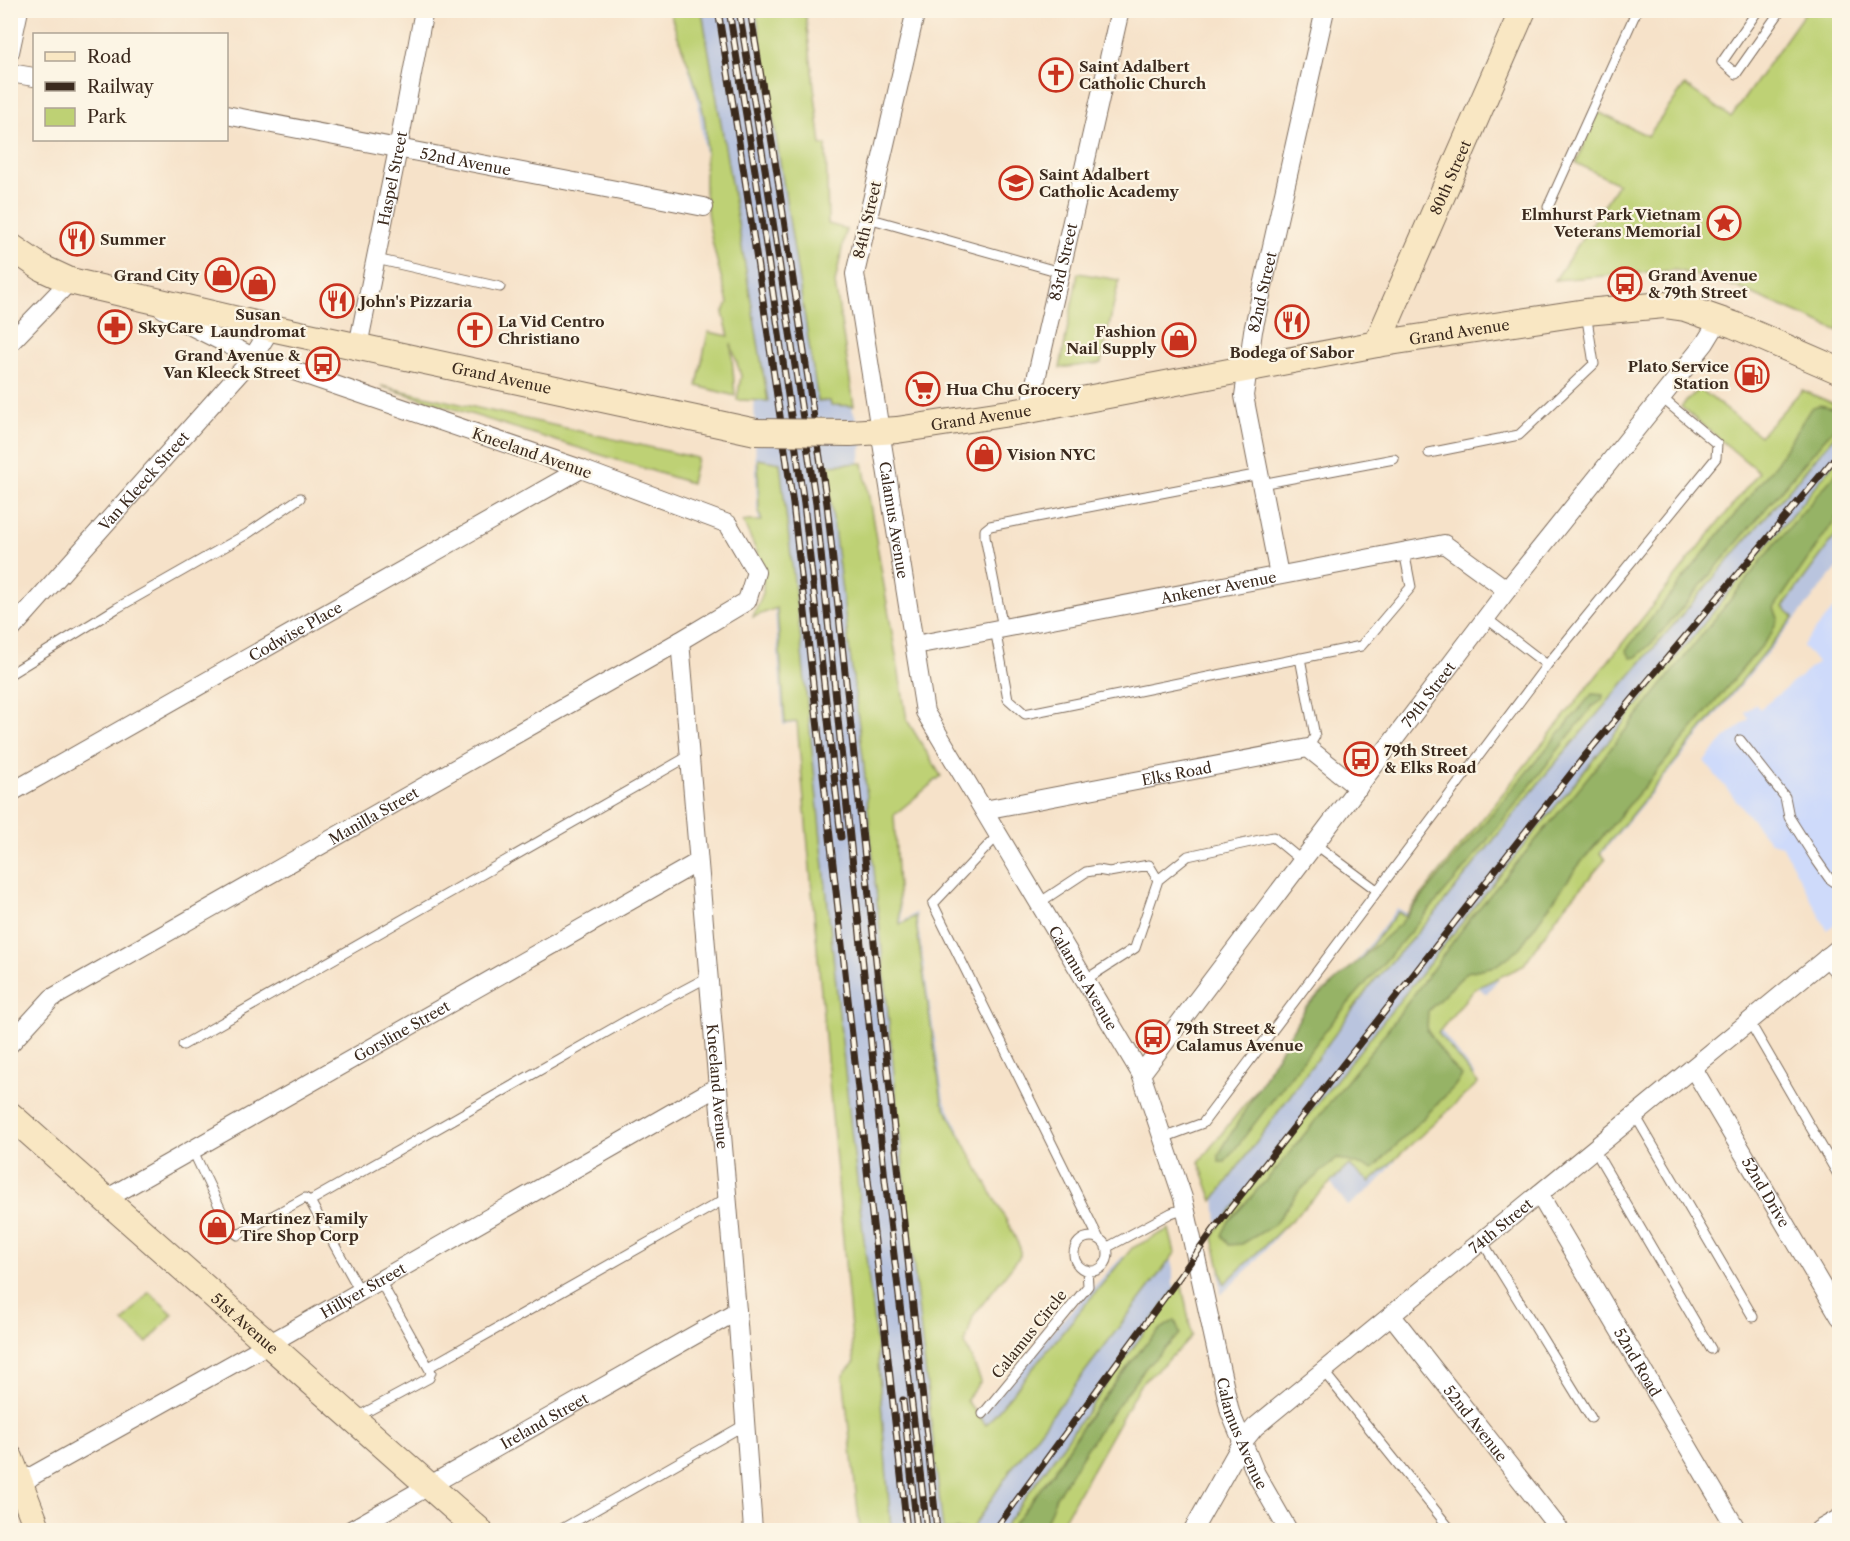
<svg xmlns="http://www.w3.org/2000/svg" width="1850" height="1541" font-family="'Libre Caslon Text',serif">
<rect width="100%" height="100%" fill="#fcf5e5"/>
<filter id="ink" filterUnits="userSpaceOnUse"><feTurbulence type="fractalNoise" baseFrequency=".0167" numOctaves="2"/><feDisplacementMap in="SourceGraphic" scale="12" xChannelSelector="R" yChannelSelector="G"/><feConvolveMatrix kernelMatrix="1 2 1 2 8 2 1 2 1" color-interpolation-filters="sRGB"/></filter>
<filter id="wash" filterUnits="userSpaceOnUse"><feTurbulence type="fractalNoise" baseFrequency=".008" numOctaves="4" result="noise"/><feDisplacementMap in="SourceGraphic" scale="24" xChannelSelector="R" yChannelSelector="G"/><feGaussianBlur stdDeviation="1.35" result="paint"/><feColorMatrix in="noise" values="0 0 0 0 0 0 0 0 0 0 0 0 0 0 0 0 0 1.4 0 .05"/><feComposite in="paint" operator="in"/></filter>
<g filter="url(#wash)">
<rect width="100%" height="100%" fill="#f6e2c9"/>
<!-- built -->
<path fill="#cedafa" d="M1839,602L1840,920L1827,930L1782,845L1770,842L1704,761L1725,738L1749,719L1745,712L1755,704L1760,709L1817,663L1805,648L1804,649L1803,645Z"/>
<!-- industrial -->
<path fill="#b9c4de" d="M671,11H806L832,292L852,409L864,433L859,463L905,724L939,779L890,815L902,922L916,912L944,1099L1018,1252L955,1328L965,1423L1121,1258L1165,1230L1173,1270V1283L1188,1332L1134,1383L1045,1530H859L846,1377L862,1376L798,723L783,725L772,571L757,512L754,395L712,234L705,155L697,97Z
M1813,394L1836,407L1839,404L1840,537L1834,543L1839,550V566L1486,994L1471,981L1438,1026L1475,1076L1422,1126L1378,1183L1348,1206L1327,1178L1251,1266L1221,1295L1215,1194L1201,1165L1397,908L1415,918L1757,474Z"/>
<!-- green -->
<path fill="#bed174" stroke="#7c7e49" stroke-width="1.5" d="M670,11H702L768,401L737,400L741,376L731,344L735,396L697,386L708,332L729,336L723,313L728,303C718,265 707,229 705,190C704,164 709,137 703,111C696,76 678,45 670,11Z
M756,11H805L821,145H826L828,224L846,229L835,283L854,406L831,405L830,401H818Z
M1806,11H1839V331L1737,287L1676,270L1555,280L1618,184L1576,163L1598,112L1648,136L1685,85L1731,117Z
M1078,273L1119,280L1101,363L1060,368Z
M381,386L697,458L691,483Z
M1699,388L1760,436L1802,390L1839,406V431L1546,774L1438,910L1373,982L1213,1201L1199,1162L1398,912L1405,916L1759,472L1681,407Z
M1839,457V531L1783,607L1794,617L1600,853L1605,860L1560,912L1523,966L1474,989L1438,1033L1478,1083L1370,1182L1349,1165L1224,1284L1213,1238L1220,1225L1517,854Z
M758,459L780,463L799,624L851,1130L877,1350L891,1530H860L843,1375L854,1363L797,722L785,723L777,608L753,617L763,593V566L743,521H762L759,513Z
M863,463L907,720L941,776L894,815L900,925L915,916L942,1102L1011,1229L1020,1248V1256L973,1316L965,1344L981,1381L966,1400L986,1425L1132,1248L1169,1229L1175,1253L1012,1468L971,1530H943L907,1206L863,757L826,465Z
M1181,1281L1192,1335L1183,1346L1140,1385L1058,1530H1002Z
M149,1292L173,1314L147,1343L123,1322Z"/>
<!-- forest -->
<path fill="#96b366" stroke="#686e42" stroke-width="1.5" d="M1819,405L1839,409V422L1654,641L1636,657L1631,658L1626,650L1777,462L1811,408Z
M1839,470V514L1774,608L1778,618L1770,636L1578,866L1518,950L1495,966L1467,972L1428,1011L1427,1030L1451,1065L1462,1076L1454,1087L1373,1169L1337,1158L1299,1191L1274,1225L1242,1244L1229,1245L1222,1235L1229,1221L1279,1166L1383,1036L1469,920L1575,793L1775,544Z
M1592,694L1603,695L1602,700L1591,708L1463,871L1334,1020L1225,1162H1219V1154L1228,1139L1306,1007L1400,924Z
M1175,1320L1180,1334L1146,1367L1097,1433L1056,1497L1043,1530H1009L1054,1471L1087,1419L1144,1346L1161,1329Z"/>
</g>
<g filter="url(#ink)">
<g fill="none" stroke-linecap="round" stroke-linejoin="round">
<defs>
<path id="lane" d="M1758,10L1722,62L1736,74L1781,10
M1548,207L1637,10
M868,218L1060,272
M376,259L500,287
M1429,453L1519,435L1594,364L1586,313
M1261,484L1394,459
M1486,618L1547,665
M1003,628L985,537V530L990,526L1260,474
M995,629L1008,699L1025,714L1361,646L1411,587L1404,551
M1300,658L1315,736L1308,748
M10,674L117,608L247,534L300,498
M1740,740L1785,797L1789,817L1815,858L1829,878L1836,883L1840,882
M998,835L933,904L1099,1239
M1315,844L1378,891
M1039,903L1086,872L1098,870L1109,872L1149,865L1158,880
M1085,980L1135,948L1158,880L1188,856L1273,837L1302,861
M1749,1021L1840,1178
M183,1045L689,756
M1635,1115L1753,1317
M1163,1138L1203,1123L1547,665L1716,458L1717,444L1662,398
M1594,1149L1711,1349
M193,1151L230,1229L238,1235L305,1198L310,1201L360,1291
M310,1201L633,1017L708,977
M1074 1254a17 17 0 1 1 34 0a17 17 0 1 1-34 0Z
M1482,1241L1591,1418
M1106,1248L1171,1213L1185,1208
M429,1367L727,1198
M1324,1372L1451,1530
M983,1414L1088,1286L1087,1270
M355,1418L429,1378L431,1372L379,1279
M560,1530L746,1424"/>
<g id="street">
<path id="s1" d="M916,10L855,274L925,712L1141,1074L1183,1198L1230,1412L1256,1474L1288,1530"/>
<path d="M10,52L19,10"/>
<path d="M10,73L34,77"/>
<path id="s2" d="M226,115L704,207"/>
<path d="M10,343L70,281"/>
<path id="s3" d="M358,346L398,149L424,10"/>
<path id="s4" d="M1029,410L1120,10"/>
<path id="s5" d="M1279,575L1244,396L1253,331L1325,10"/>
<path id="s6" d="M10,631L243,369L253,357L271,328"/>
<path id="s7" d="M680,641L737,1311L753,1530"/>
<path id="s8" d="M915,645L1444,544L1507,590"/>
<path id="s9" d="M10,793L581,469"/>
<path id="s10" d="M984,810L1308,748L1358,788"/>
<path d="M1827,957L1840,972"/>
<path id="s11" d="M10,1044L52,998L680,641L747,601L756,572L728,524L581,469L253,357L183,322L159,306"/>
<path id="s12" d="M1693,1068L1840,1317"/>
<path id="s13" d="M1141,1074L1507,590L1705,343L1719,320"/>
<path id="s14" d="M1539,1194L1737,1530"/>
<path id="s15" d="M106,1199L698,862"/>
<path id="s16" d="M1392,1316L1560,1530"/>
<path id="s17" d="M10,1497L21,1485L32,1476L288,1333L717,1087"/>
<path id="s18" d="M351,1530L737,1311"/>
<path id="s19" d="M1193,1530L1242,1443L1255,1427L1840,947"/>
<path d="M1819,1530L1840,1518"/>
</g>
<g id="secondary">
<path id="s20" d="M10,246L42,268L70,281L276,329L756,432"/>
<path id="s21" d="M1377,344L1523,10"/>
<path id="s22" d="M850,433L897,430L1029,410L1377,344L1586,312L1664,305L1685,308L1734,325L1840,371"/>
<path id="s23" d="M10,1115L479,1530"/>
<path d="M10,1458L38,1530"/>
</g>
</defs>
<!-- lane casing -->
<use href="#lane" stroke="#7c6a5a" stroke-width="11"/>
<!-- street casing -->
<use href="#street" stroke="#7c6a5a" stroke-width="20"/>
<!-- secondary casing -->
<use href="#secondary" stroke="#7c6a5a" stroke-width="28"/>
<!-- lane -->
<use href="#lane" stroke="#fff" stroke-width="9"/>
<!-- street -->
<use href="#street" stroke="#fff" stroke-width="18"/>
<!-- secondary -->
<use href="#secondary" stroke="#f9e7c3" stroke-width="26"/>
<defs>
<path id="rail" d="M718,10L744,173L793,504L907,1530
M729,10L755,171L804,504L841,837
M739,10L765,169L816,504L885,1180L927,1530
M750,10L776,167L827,504L937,1530
M903,1400L917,1530
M995,1530L1215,1228L1584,757L1840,452"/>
</defs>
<!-- rail casing -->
<use href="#rail" stroke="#3b2a1e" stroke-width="7"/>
<!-- rail -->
<use href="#rail" stroke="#fcf5e5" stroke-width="4.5" stroke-dasharray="14" stroke-linecap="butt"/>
<defs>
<path id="secondary-bridge" d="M756,432L850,433"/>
</defs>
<!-- secondary-bridge casing -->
<use href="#secondary-bridge" stroke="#7c6a5a" stroke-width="28" stroke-linecap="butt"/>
<!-- secondary-bridge -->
<use href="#secondary-bridge" stroke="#f9e7c3" stroke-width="26"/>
</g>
</g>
<!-- icons -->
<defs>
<symbol id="church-ring" viewBox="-11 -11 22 22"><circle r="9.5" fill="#fcf5e5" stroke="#c8321e" stroke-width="1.5"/><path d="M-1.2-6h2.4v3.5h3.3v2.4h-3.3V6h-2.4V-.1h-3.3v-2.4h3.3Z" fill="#c8321e"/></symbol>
<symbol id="school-ring" viewBox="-11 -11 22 22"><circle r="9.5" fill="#fcf5e5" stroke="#c8321e" stroke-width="1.5"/><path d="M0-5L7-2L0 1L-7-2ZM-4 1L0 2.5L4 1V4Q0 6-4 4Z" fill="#c8321e"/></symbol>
<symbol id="sight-ring" viewBox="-11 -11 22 22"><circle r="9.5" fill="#fcf5e5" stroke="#c8321e" stroke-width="1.5"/><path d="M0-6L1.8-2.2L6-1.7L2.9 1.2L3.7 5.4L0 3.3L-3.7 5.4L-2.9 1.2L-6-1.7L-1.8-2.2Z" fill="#c8321e"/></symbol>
<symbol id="restaurant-ring" viewBox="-11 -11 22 22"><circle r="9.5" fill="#fcf5e5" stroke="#c8321e" stroke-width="1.5"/><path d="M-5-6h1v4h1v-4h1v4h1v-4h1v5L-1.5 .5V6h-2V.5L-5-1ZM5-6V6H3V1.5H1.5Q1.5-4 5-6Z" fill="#c8321e"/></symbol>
<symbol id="shop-ring" viewBox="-11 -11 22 22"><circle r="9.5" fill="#fcf5e5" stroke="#c8321e" stroke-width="1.5"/><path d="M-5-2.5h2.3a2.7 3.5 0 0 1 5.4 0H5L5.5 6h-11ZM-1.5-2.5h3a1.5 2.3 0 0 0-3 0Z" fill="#c8321e"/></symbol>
<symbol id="bus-ring" viewBox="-11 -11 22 22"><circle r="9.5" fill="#fcf5e5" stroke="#c8321e" stroke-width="1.5"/><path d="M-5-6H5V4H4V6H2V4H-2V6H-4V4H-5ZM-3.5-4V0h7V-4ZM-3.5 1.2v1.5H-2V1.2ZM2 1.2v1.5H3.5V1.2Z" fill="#c8321e"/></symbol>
<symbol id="pharmacy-ring" viewBox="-11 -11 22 22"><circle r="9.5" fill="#fcf5e5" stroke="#c8321e" stroke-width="1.5"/><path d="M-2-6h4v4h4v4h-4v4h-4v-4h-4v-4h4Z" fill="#c8321e"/></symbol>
<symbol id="fuel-ring" viewBox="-11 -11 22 22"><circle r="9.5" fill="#fcf5e5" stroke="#c8321e" stroke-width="1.5"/><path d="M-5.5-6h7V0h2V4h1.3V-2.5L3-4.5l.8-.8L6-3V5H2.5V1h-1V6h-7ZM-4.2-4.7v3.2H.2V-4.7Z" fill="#c8321e"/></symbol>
<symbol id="supermarket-ring" viewBox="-11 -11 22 22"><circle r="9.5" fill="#fcf5e5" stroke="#c8321e" stroke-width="1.5"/><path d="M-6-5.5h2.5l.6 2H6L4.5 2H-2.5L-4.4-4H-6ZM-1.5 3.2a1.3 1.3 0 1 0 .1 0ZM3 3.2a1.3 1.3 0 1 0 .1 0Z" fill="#c8321e"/></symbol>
</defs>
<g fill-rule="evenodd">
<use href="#church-ring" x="1037" y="56" width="38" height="38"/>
<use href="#school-ring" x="997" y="164" width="38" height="38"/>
<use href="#sight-ring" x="1705" y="204" width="38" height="38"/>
<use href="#restaurant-ring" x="58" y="220" width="38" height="38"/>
<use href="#shop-ring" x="203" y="256" width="38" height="38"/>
<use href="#shop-ring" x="239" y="265" width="38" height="38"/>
<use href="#bus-ring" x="1606" y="265" width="38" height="38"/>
<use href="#restaurant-ring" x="318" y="282" width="38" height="38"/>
<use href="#restaurant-ring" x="1273" y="303" width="38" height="38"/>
<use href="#pharmacy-ring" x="96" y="308" width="38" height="38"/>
<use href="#church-ring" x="456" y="311" width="38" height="38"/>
<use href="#shop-ring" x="1160" y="321" width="38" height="38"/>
<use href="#bus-ring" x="304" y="345" width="38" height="38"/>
<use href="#fuel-ring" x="1733" y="356" width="38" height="38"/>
<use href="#supermarket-ring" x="904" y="370" width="38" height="38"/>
<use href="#shop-ring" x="965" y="435" width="38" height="38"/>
<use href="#bus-ring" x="1342" y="740" width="38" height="38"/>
<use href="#bus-ring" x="1134" y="1018" width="38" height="38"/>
<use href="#shop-ring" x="198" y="1208" width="38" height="38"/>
</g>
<g text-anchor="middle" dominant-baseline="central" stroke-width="4.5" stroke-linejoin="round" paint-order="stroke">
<!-- poi labels -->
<g font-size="15" font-weight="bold" fill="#3b2a1e" stroke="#fcf5e5" text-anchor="start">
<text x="1079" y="66">Saint Adalbert<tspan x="1079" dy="17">Catholic Church</tspan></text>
<text x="1039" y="174">Saint Adalbert<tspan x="1039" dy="17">Catholic Academy</tspan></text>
<text x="1701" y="214" text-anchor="end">Elmhurst Park Vietnam<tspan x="1701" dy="17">Veterans Memorial</tspan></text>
<text x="100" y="239">Summer</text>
<text x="199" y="275" text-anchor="end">Grand City</text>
<text x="1648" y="275">Grand Avenue<tspan x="1648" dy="17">&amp; 79th Street</tspan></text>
<text x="360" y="301">John's Pizzaria</text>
<text x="258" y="314" text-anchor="middle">Susan<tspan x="258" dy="17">Laundromat</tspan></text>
<text x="498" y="321">La Vid Centro<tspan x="498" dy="17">Christiano</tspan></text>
<text x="138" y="327">SkyCare</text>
<text x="1156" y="331" text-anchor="end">Fashion<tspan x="1156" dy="17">Nail Supply</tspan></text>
<text x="1292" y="352" text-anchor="middle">Bodega of Sabor</text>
<text x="300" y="355" text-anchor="end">Grand Avenue &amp;<tspan x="300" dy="17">Van Kleeck Street</tspan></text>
<text x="1729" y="366" text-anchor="end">Plato Service<tspan x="1729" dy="17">Station</tspan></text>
<text x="946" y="389">Hua Chu Grocery</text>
<text x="1007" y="454">Vision NYC</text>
<text x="1384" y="750">79th Street<tspan x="1384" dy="17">&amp; Elks Road</tspan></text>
<text x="1176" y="1028">79th Street &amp;<tspan x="1176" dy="17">Calamus Avenue</tspan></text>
<text x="240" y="1218">Martinez Family<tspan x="240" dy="17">Tire Shop Corp</tspan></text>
</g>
<!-- street labels -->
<g font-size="15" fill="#3b2a1e" stroke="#fcf5e5">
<text stroke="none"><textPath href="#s2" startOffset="244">52nd Avenue</textPath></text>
<text stroke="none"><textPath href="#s21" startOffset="182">80th Street</textPath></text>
<text stroke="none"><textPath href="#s3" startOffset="171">Haspel Street</textPath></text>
<text transform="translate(867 220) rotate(-77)">84th Street</text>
<text stroke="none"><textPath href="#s4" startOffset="152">83rd Street</textPath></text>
<text stroke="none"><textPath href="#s5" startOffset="288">82nd Street</textPath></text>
<text stroke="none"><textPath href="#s22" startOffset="618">Grand Avenue</textPath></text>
<text stroke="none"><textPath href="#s20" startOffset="512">Grand Avenue</textPath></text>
<text stroke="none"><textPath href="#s22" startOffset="132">Grand Avenue</textPath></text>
<text transform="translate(532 453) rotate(19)">Kneeland Avenue</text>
<text stroke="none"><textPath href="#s6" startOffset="201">Van Kleeck Street</textPath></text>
<text stroke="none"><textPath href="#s1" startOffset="520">Calamus Avenue</textPath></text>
<text stroke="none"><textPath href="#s8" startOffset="309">Ankener Avenue</textPath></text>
<text stroke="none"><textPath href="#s9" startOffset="328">Codwise Place</textPath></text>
<text stroke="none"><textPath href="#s13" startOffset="476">79th Street</textPath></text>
<text stroke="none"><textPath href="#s10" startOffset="196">Elks Road</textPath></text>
<text stroke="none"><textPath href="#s11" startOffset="432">Manilla Street</textPath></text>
<text stroke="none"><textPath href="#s1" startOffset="1024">Calamus Avenue</textPath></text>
<text stroke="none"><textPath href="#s15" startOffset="340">Gorsline Street</textPath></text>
<text stroke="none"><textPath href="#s7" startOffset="447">Kneeland Avenue</textPath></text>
<text stroke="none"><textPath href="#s12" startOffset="144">52nd Drive</textPath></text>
<text stroke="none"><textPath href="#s19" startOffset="438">74th Street</textPath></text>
<text stroke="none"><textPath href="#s17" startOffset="410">Hillyer Street</textPath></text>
<text stroke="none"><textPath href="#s23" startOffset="314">51st Avenue</textPath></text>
<text transform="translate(1029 1334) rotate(-51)">Calamus Circle</text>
<text stroke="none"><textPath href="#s14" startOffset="195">52nd Road</textPath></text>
<text stroke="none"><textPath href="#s18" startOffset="222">Ireland Street</textPath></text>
<text stroke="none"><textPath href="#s16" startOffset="136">52nd Avenue</textPath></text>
<text stroke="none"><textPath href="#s1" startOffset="1510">Calamus Avenue</textPath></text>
</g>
</g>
<!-- margin -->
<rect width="1850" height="1541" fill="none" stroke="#fcf5e5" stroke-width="36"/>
<!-- legend -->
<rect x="33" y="33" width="195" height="108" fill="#fcf5e5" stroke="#afa495" stroke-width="1.5"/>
<rect x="45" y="52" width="30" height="9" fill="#f9e7c3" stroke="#afa495" stroke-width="1.5"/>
<text x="87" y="63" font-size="18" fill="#3b2a1e">Road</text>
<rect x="45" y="82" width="30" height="9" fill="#3b2a1e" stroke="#afa495" stroke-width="1.5"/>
<text x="87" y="93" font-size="18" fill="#3b2a1e">Railway</text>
<rect x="45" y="108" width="30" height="18" fill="#bed174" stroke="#afa495" stroke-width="1.5"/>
<text x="87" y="123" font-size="18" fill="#3b2a1e">Park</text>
</svg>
